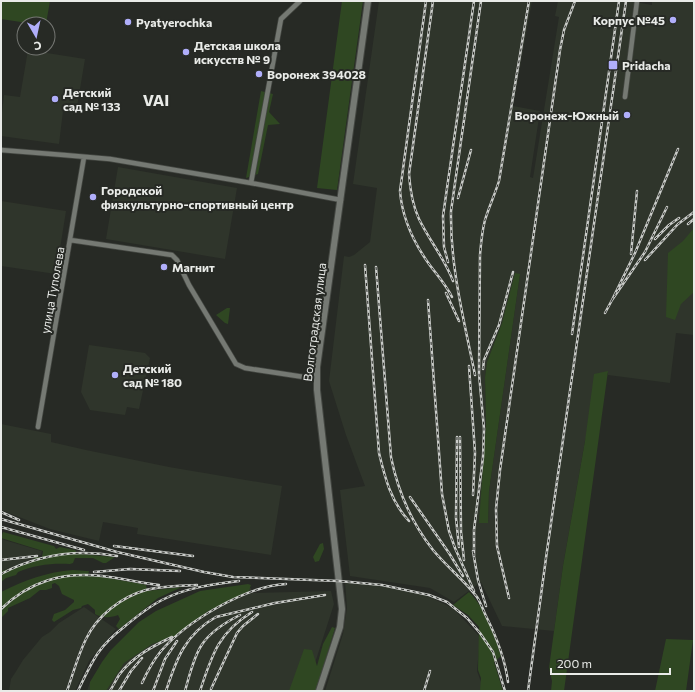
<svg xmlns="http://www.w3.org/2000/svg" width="695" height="692" font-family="Commissioner,sans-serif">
<rect width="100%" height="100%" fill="#272a25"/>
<!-- built -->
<path fill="#2f352b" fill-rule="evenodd" d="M379,1H532L513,106L540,111L530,177L533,178L559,17L555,16L558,1H635V2L652,5V1H694V335L676,333L670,383L608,375V371L585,441L563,566L554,631L502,626L481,582L454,602L430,588L350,576L340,490L365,486L346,435L329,381L344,256L349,257L354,255L370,242L377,188L353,184ZM520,274L489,491L488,522L480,523L486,424L485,377L487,362Z
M28,50L85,59L76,113L63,111L59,144L1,136V121L4,95L20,97Z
M118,167L237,188L225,259L106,239Z
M1,201L66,211L56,274L1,266Z
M89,345L145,353L150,358L139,409L127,407L125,415L90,410L81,392Z
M1,424L51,434V442L86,450L169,467L282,486L271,555L137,534L138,528L103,522L99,541L50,529L1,510Z
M1,539L38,550L42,551L41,555L33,556L32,559L1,571Z
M345,581L384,584L423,594L453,608L480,637L477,671L481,682V691H325L343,634L347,608Z
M251,588L252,593L331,591L334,604L306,691H87L90,682L208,591Z
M84,607L116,629L89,661L75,691H9L11,679L15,673L23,660L42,637L50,632L59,623Z"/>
<!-- green -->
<path fill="#2f4722" d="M1,1H50L46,24H34L1,19Z
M342,1H363L337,190L317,188Z
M261,91L273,94L269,112L280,124L268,125L258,174L246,178Z
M694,228V292L681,304L675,320L666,317L668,253L683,241Z
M515,273L520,274L489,491L488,523H479L486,424L485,377L487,362L502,323Z
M227,308H230L228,324L225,323L216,315Z
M608,371L564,691H551L552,681L549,668L554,631L563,566L585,441L594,374Z
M3,532L50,545L54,546L56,549L60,547L75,550L78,554L115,557L106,563H103L93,558H75L73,563L70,564C52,563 34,565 18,572L16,575L6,578L1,582V571L33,562L34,557H42L43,551L1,538Z
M323,543L324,549L319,561L315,562L313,557L320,544Z
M73,570L87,571H89L88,576L102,577L142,584L146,585L147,591L182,587L158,598L119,629L116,626L120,619L118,615C111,618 102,618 95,614V610L88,604L82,606L81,608L73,610L54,622L52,620L54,614L65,610L74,602V600L62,594L59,586L55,583L52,584V588L46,590H40L30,598L8,608V611L1,618V592C25,580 47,572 73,570Z
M248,584L251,585L249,591L208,611L175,636L152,644L124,663L106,691H90V682L102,662L110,651L139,622L156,611L200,591Z
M469,592C486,609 494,635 501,656L494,662L503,691H480L481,678L478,670L479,627L468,615L453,605Z
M332,627L335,628L316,691H289L304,649L312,650L317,666L323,644Z
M666,639L693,640L686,691H655Z"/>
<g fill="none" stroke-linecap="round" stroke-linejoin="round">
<defs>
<path id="street" d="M625,97L637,1
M1,150L64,155L110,159L251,183L341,200
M251,183L281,19L300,1
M70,240L172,255L177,260L189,285L236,364L245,368L317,379
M38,427L84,157"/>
<path id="secondary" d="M319,691L340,627L342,609L317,390V367L368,1"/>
</defs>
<!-- street casing -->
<use href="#street" stroke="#444742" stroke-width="6"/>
<!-- secondary casing -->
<use href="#secondary" stroke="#444742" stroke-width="8"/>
<!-- street -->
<use href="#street" stroke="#757973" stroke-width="4.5"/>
<!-- secondary -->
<use href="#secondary" stroke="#757973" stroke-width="6"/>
<defs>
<path id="rail" d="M426,1L400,191C402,217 414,243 429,264C437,275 446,285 452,297
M433,1L409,174C410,189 412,204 419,219C429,240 445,259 453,281
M458,198L471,150
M667,207L645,252L612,300L635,253L678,149
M688,224L694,219
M655,239L669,225L679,218
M631,254L637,191
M645,260L678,224L694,212
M448,262L444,247L443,216L474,1
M365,265L379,453C385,478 391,502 409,521
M376,267L391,457C398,492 411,522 433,550C447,567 464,580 477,597C481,603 483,610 486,616C497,638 505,658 508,682
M446,293L459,321
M428,300L442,494L449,531L455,548L474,591
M605,313L612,300
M572,334L619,1
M469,366L475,453L473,495
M483,369L484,360L499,325L513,272
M475,375C464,320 450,267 451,211L481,1
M457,437L456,518L459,547
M460,437L461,532L464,560
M410,497L449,553L463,576
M1,512L19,520
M1,519L117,552L204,572L233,577L339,581L382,585L429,595L447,602L467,618L480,633L493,652L505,691
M1,527L84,550
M114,546L193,556
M473,551L478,580L486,606
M474,556V530L483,457L484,429L479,374L480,255C481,243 482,231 485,220C489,207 495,194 499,181L529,1
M1,560L37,556
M94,572L130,569L180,571
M1,574C37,555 77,549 117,556
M509,598L497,546L496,509L500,470L560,50L564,30L575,1
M1,609C30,581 62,572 102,576C121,578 139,583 159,585
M142,683C147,672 153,661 161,651C187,621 246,586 286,584
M211,689L237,633L243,626L258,614
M67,691C73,674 78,655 86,639C97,616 121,597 146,590C162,586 180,586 197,585
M78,691C84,678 90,665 98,653C105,643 115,634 124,627C136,617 148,607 162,600C185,588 213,584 239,581
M110,691C113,686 116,680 119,675C132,657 153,646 172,637
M119,691L131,671L142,658
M153,691L165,659L177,641
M166,691C176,660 185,634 216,617L275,603L325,595
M185,691C189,677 193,659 201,646C209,633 226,622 240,615
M200,691C212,655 218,633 252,612
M424,691L430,671
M528,691L546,558L626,1"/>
</defs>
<!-- rail casing -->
<use href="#rail" stroke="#caccc9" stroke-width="2.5"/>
<!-- rail -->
<use href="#rail" stroke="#272a25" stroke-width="1" stroke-dasharray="3" stroke-linecap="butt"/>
</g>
<!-- markers -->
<g fill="#b0aefa" stroke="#272a25" stroke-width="1.5">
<circle cx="673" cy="20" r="4"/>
<circle cx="128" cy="22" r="4"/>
<circle cx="186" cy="52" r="4"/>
<rect x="608" y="60" width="10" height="10" rx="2"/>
<circle cx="259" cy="74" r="4"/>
<circle cx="55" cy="99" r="4"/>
<circle cx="627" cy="115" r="4"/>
<circle cx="93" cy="197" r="4"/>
<circle cx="164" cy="267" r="4"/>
<circle cx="115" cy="375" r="4"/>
</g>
<g text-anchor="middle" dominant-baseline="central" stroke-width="4" stroke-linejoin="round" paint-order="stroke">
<!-- poi labels -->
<g font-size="12" font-weight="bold" fill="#e9ebe8" stroke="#272a25" text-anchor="start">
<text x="665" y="20" text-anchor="end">Корпус №45</text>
<text x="136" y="22">Pyatyerochka</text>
<text x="194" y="45">Детская школа<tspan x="194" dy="14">искусств № 9</tspan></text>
<text x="622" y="65">Pridacha</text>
<text x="267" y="74">Воронеж 394028</text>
<text x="63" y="92">Детский<tspan x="63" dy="14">сад № 133</tspan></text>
<text x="619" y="115" text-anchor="end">Воронеж-Южный</text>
<text x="101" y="190">Городской<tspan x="101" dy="14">физкультурно-спортивный центр</tspan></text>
<text x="172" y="267">Магнит</text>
<text x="123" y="368">Детский<tspan x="123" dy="14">сад № 180</tspan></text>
</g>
<!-- street labels -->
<g font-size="12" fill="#e9ebe8" stroke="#272a25">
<text transform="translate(52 290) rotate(-80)">улица Туполева</text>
<text transform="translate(314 322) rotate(-83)">Волгоградская улица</text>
</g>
<!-- district labels -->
<g font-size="16" font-weight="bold" fill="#e9ebe8" stroke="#272a25">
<text x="156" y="99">VAI</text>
</g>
</g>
<!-- border -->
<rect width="695" height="692" fill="none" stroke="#e9ebe8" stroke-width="4"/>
<!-- north arrow -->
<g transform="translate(36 36) rotate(171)"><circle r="19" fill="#272a25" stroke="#757773"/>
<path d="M0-3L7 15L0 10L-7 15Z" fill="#b0aefa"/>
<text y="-6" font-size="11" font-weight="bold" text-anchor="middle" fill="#e9ebe8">С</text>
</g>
<!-- scale -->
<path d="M551 668v6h119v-6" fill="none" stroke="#e9ebe8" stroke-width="2"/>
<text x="557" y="668" font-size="12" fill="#e9ebe8" stroke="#272a25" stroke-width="3" paint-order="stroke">200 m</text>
</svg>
